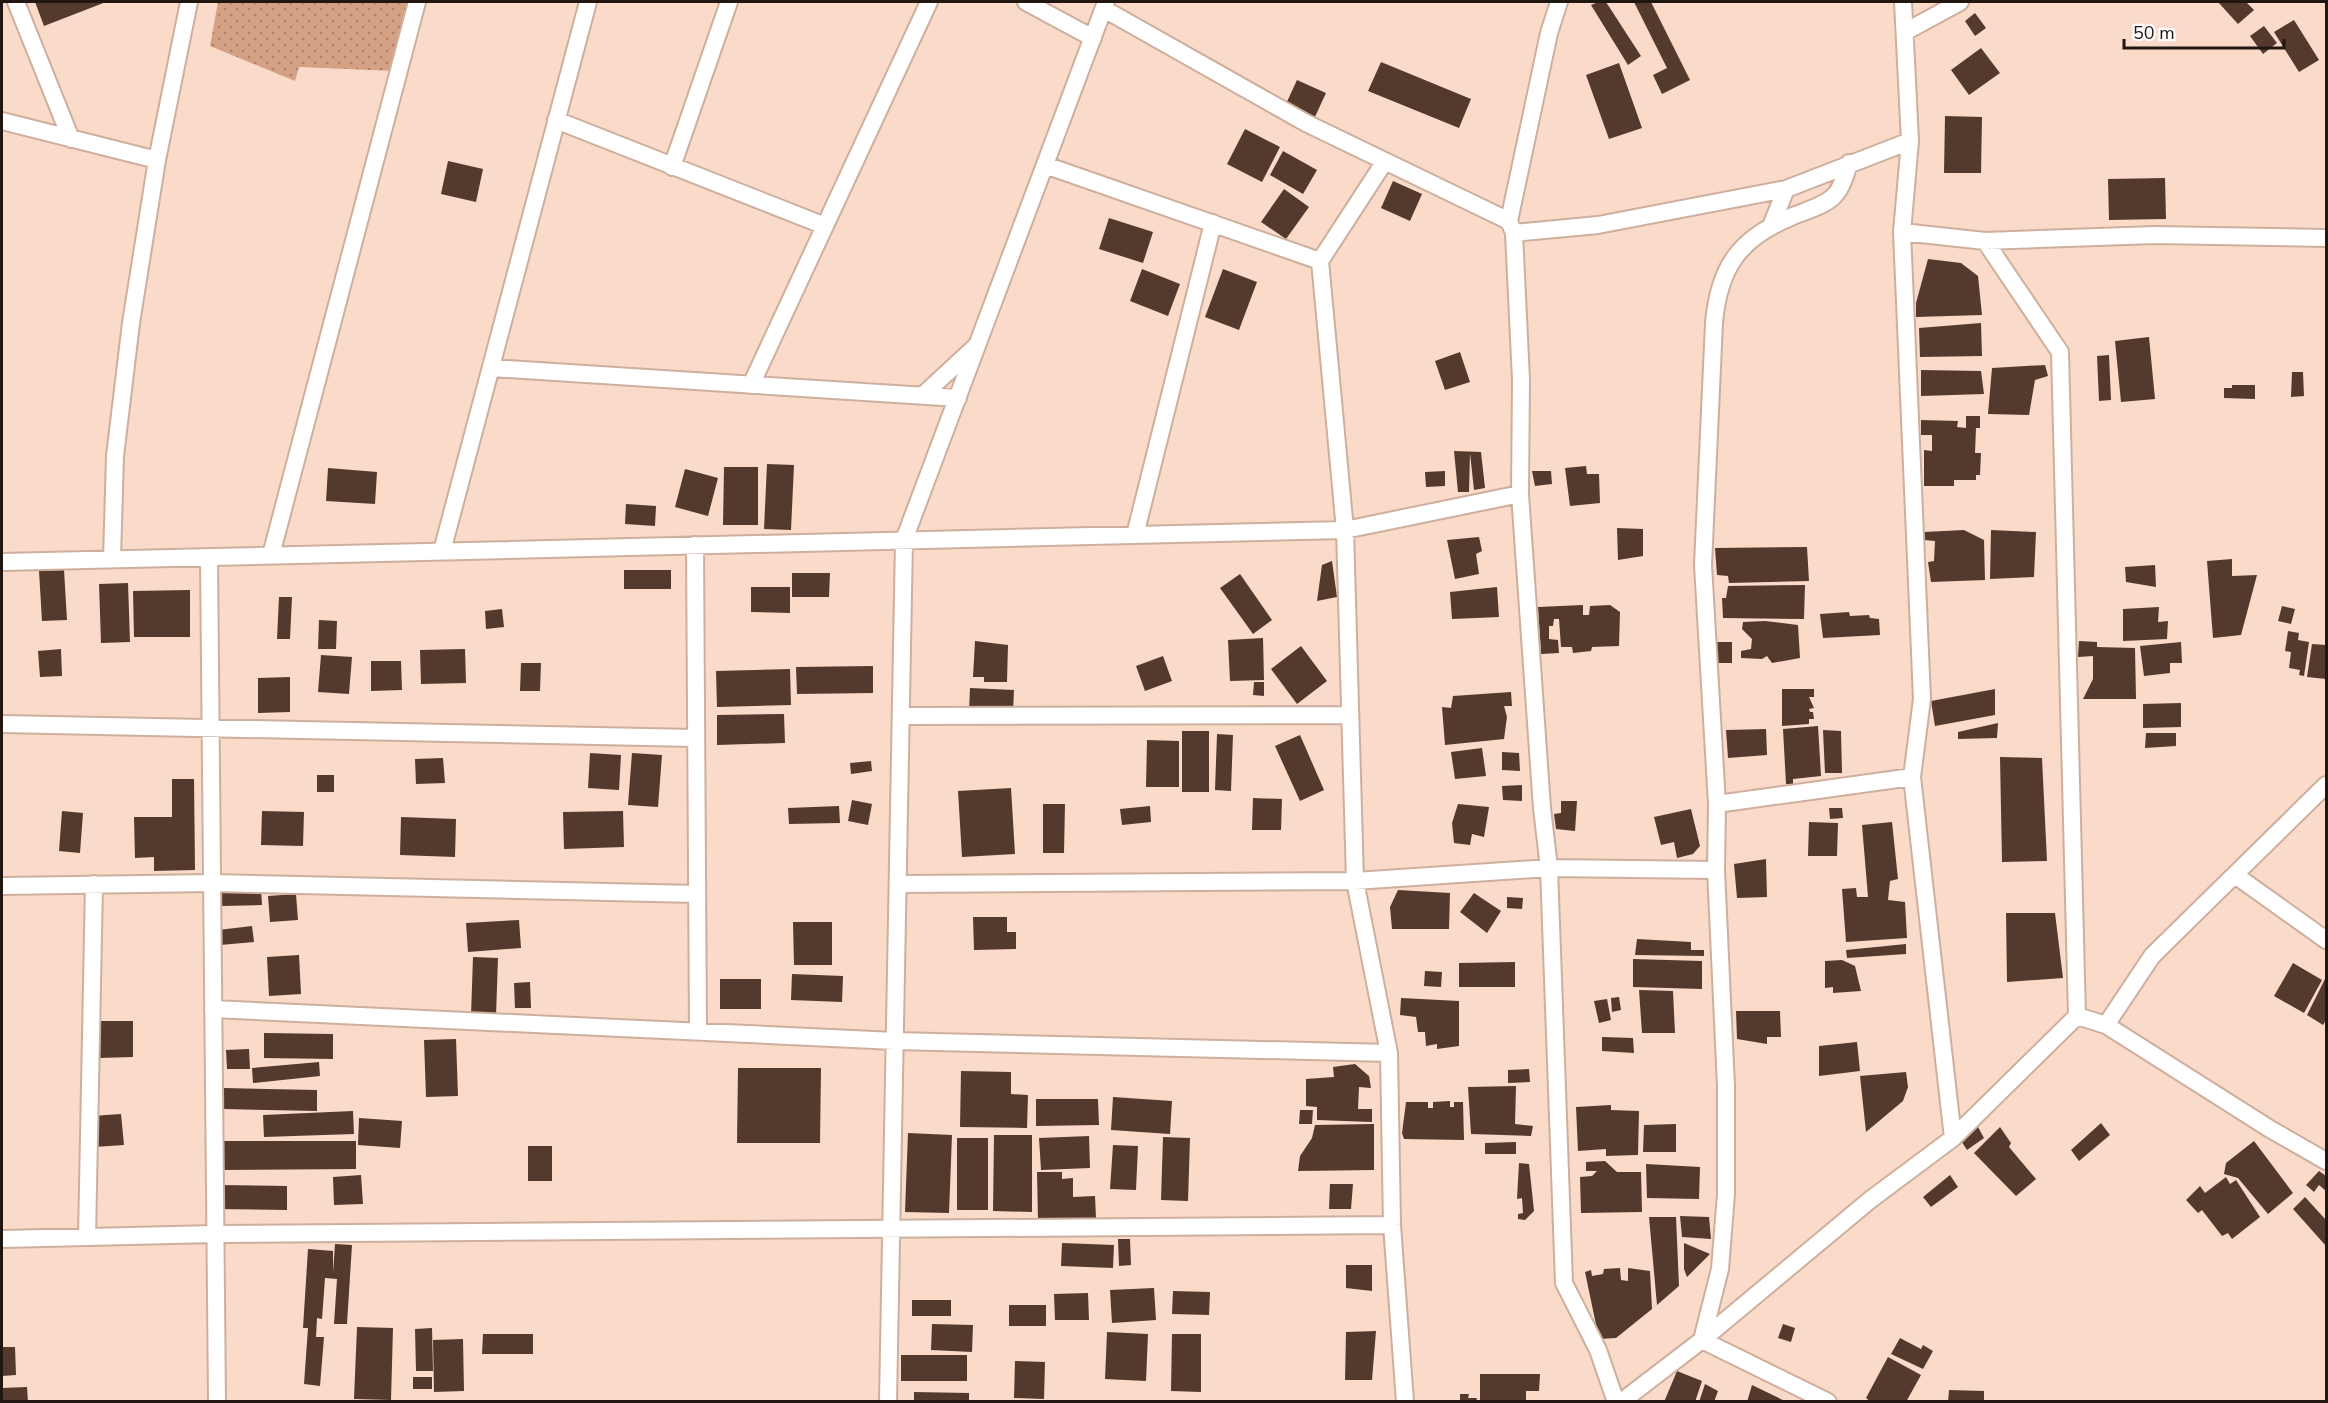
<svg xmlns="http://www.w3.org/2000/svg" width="2328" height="1403" font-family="'Nunito Sans',sans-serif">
<defs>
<pattern id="grass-dots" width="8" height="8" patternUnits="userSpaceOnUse" patternTransform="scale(1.5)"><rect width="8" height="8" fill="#d5a184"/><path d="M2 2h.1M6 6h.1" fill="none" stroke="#ac826b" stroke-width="1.8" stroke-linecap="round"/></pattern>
</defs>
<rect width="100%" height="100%" fill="#fadac9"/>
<!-- grass -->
<path fill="url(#grass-dots)" d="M218,2H409L395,71L299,67L295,81L210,46Z"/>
<!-- building -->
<path fill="#543a2c" d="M35,2H106L44,26Z
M1598,2H1606L1641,56L1628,65L1591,5Z
M1634,2H1651L1690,80L1662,94L1653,75L1667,68Z
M2218,2H2246L2254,10L2238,24Z
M1975,13L1986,28L1975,36L1965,21Z
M2294,20L2319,60L2299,72L2274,32Z
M2264,26L2277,43L2263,54L2250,36Z
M1981,48L2000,73L1969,95L1951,70Z
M1381,62L1471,99L1459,128L1368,91Z
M1619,63L1642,128L1609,139L1586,75Z
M1297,80L1326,93L1314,119L1285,106Z
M1945,116L1982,117L1981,173H1944Z
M1245,129L1280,147L1262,182L1227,164Z
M1283,151L1317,170L1303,194L1270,175Z
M448,161L483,169L476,202L441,194Z
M2165,178L2166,219L2109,220L2108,179Z
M1393,181L1422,194L1410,221L1381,208Z
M1284,189L1309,207L1286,239L1261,222Z
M1109,218L1153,232L1143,263L1099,249Z
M1928,259L1961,263L1978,276L1982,315L1916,317V303Z
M1142,269L1180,284L1168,316L1130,301Z
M1223,269L1257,282L1239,330L1205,317Z
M1981,323L1982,356L1920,357L1919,328Z
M2149,337L2155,399L2121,402L2115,341Z
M1460,352L1470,382L1445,390L1435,361Z
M2109,355L2111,400L2099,401L2097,356Z
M2045,365L2048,376L2035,380L2029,415L1988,414L1992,368Z
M1921,370L1981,371L1984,394L1921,396Z
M2292,372H2303L2304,396L2291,397Z
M2232,385H2255V399L2224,398V388H2232Z
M1966,416H1980V428H1976L1975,453H1981L1980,475H1976V480H1954V486H1924V450L1932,451V435H1921V420L1958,421L1957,427L1966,428Z
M1454,451L1481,452L1485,488L1474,490L1470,453L1469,492H1458Z
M767,464L794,465L791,530L764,529Z
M1586,466L1587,474H1599L1600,503L1570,506L1565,468Z
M724,467H758V525H723Z
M328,468L377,472L375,504L326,501Z
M685,469L718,478L708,516L675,507Z
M1445,471V486L1426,487L1425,472Z
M1532,471H1551L1552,484L1535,486Z
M626,504L656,506L655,526L625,524Z
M1617,528L1643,529V556L1618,560Z
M1964,530L1984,540L1985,580L1931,582L1928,562L1934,561L1935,541L1924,540V532Z
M1991,530L2036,532L2034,577L1990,579Z
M1479,537L1482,551L1476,554L1479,574L1455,579L1447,540Z
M1807,547L1809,581L1729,583L1728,576L1717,575L1715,548Z
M2232,559V576L2257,575L2241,635L2213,638L2207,561Z
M1332,561L1337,597L1317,601L1322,565Z
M2155,565L2156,587L2126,582L2125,567Z
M64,570L67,620L42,621L39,571Z
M624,570H671V589H624Z
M792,573H830L829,597H792Z
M1240,574L1272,620L1253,634L1220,588Z
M128,583L130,642L101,643L99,584Z
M1805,585L1804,619L1723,618L1722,598H1726L1728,586Z
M751,587H790V613L751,612Z
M1497,587L1499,617L1452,619L1450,592Z
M190,590V637H134L133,591Z
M279,597H292L290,639H277Z
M1583,605V615H1589L1590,606L1610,605L1620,612L1619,646L1592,647L1591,651L1573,653L1572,647H1561L1559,619H1554L1553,626H1549V639L1558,640L1559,653L1541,654L1538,607Z
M2282,606L2295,609L2291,624L2278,621Z
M2159,607L2158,622L2168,621L2167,639L2123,641V609Z
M502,609L504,627L486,629L485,611Z
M1849,612L1850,616L1869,615L1870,618L1879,619L1880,635L1823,638L1820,614Z
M319,620L337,621L336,649H318Z
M1765,621L1798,625L1800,658L1772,663L1767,656L1762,659L1741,658V651L1751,649L1752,639L1742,629L1743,622Z
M2288,631L2299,633L2298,640L2309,642L2304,676L2299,675L2300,670L2289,668L2291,652L2285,651Z
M1263,638L1264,680L1230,681L1228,640Z
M975,641L1008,645L1007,682H984V677H973Z
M2079,641L2097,642V647L2135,648L2136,699H2083L2093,679V656L2078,657Z
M1717,642H1732V663H1717Z
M2181,642L2182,663H2170V673L2144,676L2140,646Z
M2312,644L2326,645V679L2307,677Z
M1301,646L1327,681L1297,704L1271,669Z
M61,649L62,676L40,677L38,651Z
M465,649L466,683L421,684L420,650Z
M321,655L352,657L349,694L318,692Z
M1163,656L1172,681L1145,691L1136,666Z
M371,661H401L402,690L371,691Z
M521,663H541L540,691H520Z
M873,666V693L797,694L796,667Z
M790,669L791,705L717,707L716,671Z
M290,677V712L258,713V678Z
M1254,682H1264V696L1253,695Z
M970,688L1014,690L1013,712L969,711Z
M1782,689H1814V697H1809L1814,708L1809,709L1810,712H1813L1814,719H1809V724L1782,726Z
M1995,689V715L1935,726L1931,701Z
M1511,692L1512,706H1504L1507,717L1504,739L1445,745L1442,707L1451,708L1453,696Z
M2181,703V727L2143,728V704Z
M784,714L785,743L717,745V715Z
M1998,723L1997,738L1958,739V732Z
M1818,726L1821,776L1793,779V784H1786L1783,729Z
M1766,729L1767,755L1728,758L1726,730Z
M1823,730L1841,731L1842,773H1825Z
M1182,731H1209V792H1182Z
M2146,733H2176V746L2145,748Z
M1217,734L1233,735L1231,791L1215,790Z
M1300,735L1324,790L1300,801L1275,746Z
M1147,740L1179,741V787H1146Z
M1482,748L1486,776L1455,779L1451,752Z
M1502,752L1519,753L1520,771L1502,770Z
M590,753L621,755L619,790L588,788Z
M632,753L662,755L658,807L628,805Z
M2000,757L2042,758L2047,861L2002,862Z
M443,758L445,783L416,784L415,759Z
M871,761L872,771L851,774L850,763Z
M317,775H334V792H317Z
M172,779H194L195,870L154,871V857L135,858L134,817H172Z
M1522,785V801L1503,800L1502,786Z
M1011,788L1015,854L962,857L958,791Z
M1253,798L1282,799L1281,830H1252Z
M852,800L872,804L868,825L848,821Z
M1561,801H1577L1575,831L1556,829L1554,814L1561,813Z
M1043,804H1065L1064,853H1043Z
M1458,804L1489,807L1484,837L1472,834L1470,845L1454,843L1452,823Z
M839,806L840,823L789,824L788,808Z
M1150,806L1151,822L1122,825L1120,809Z
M1829,808H1842L1843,818L1830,819Z
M1691,809L1700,846L1693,854L1677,858L1674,842L1661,845L1654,817Z
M62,811L83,813L80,853L59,851Z
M262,811L304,812L303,846L261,845Z
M623,811L624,847L564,849L563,812Z
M401,817L456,819L455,857L400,855Z
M1809,822L1838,823L1837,856H1808Z
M1892,822L1898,879L1890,881L1888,900L1905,902L1907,938L1846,942L1842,889L1856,888L1857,897H1868L1862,825Z
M1766,859L1767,897L1737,898L1734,864Z
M261,888L262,905L221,906L220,890Z
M1398,890L1450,893L1449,929H1392L1390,907Z
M1474,893L1501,911L1487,933L1460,912Z
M296,894L298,920L270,922L268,896Z
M1507,897L1523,898L1522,909L1507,908Z
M2006,913H2055L2063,978L2007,982Z
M973,917H1007V932H1016V949L974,950Z
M519,920L521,948L468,952L466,923Z
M793,922H832V965H794Z
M252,926L254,942L220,945L218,930Z
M1637,939L1691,942V950H1704V956L1635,955Z
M1906,944V954L1847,958L1846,950Z
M299,955L301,994L269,996L267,957Z
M473,957L498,958L496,1016H471Z
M1633,959L1702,961V989L1633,987Z
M1842,960L1855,966L1861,991L1833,993V987L1825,988V961Z
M1515,962V987H1459V963Z
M2293,963L2322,980L2304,1013L2274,996Z
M1425,971L1442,972L1441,987L1424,986Z
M792,974L843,976L842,1002L791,1000Z
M2326,977V1020L2323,1025L2307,1015Z
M720,979H761V1009H720Z
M530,982L531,1008H515L514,983Z
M1639,990L1673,991L1675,1033H1642Z
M1619,997L1621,1010L1612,1012L1611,998Z
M1401,998L1459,1001V1046L1437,1049V1044L1426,1046L1425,1032H1418L1416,1017L1400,1015Z
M1607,999L1611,1020L1599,1023L1594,1001Z
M1736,1011H1780L1781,1037H1767V1044L1737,1039Z
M98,1021H133V1057L99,1058Z
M264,1033L333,1034V1059L264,1058Z
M1602,1037L1633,1038L1634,1053L1602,1051Z
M456,1039L458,1096L426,1097L424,1040Z
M1857,1042L1860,1071L1819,1076V1046Z
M249,1049L250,1069H227L226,1050Z
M319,1062L320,1076L253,1083L252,1068Z
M1355,1064L1369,1076L1371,1088L1359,1087L1358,1109H1372V1122L1317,1120V1107L1306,1106V1079L1334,1077L1333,1067Z
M738,1068H821L820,1143H737Z
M1529,1069L1530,1082L1508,1083V1070Z
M961,1071L1011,1072V1094L1028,1095L1027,1128L960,1127Z
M1906,1072L1908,1087L1903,1101L1866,1132L1860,1076Z
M1516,1086L1515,1124L1533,1126L1531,1136L1471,1134L1468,1087Z
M224,1088L317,1090V1111L224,1109Z
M1113,1097L1172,1101L1170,1134L1111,1130Z
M1036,1099H1098L1099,1125L1036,1126Z
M1450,1101V1107H1454V1102H1463L1464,1140L1404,1139L1402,1133L1406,1102H1428V1108H1433V1102Z
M1611,1105V1110L1639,1111L1638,1155L1606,1156V1149L1578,1151L1576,1107Z
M1300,1110H1313L1312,1124H1299Z
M353,1111L354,1134L264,1137L263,1115Z
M121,1114L124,1145L94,1147L92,1116Z
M359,1118L402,1121L400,1148L358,1145Z
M2101,1123L2110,1135L2079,1161L2071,1150Z
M1374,1124V1170L1298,1171L1300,1156L1312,1138L1315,1125Z
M1676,1124V1152H1643L1644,1125Z
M1977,1125L1984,1138L1967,1150L1960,1139Z
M2000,1127L2011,1143L2009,1147L2036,1179L2016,1196L1974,1153Z
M908,1133L952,1135L949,1213L905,1212Z
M994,1135H1032V1212L993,1211Z
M1089,1136L1090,1168L1041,1170L1039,1138Z
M1163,1137L1190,1138L1188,1201L1161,1200Z
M957,1138H988V1210H957Z
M218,1141H356V1169L218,1170Z
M2254,1141L2293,1193L2268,1214L2238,1178L2224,1174L2226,1163Z
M1516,1142V1154H1485V1143Z
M1113,1145L1138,1146L1136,1190L1110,1189Z
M528,1146H552V1181H528Z
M1605,1161L1617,1172H1641L1642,1212L1581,1213L1580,1177L1592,1176L1597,1171H1586V1162Z
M1519,1163L1529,1164L1534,1211L1525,1220L1518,1219V1214L1523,1213L1522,1198L1517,1199Z
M1646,1164L1700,1167L1699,1199L1647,1198Z
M2319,1171L2326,1176V1191L2319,1185L2314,1192L2306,1185Z
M1037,1172H1062V1179L1073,1178V1197L1095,1196L1096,1218L1038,1220Z
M361,1175L363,1204L334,1205L333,1177Z
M1950,1175L1958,1187L1931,1207L1923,1197Z
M2226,1177L2230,1184L2236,1180L2260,1217L2232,1239L2228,1233L2222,1236L2202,1210L2198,1213L2186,1200L2200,1186L2205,1193Z
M1330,1184H1353L1351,1209H1329Z
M217,1185L287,1186V1210L216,1209Z
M2305,1197L2326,1220V1246L2293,1209Z
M1680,1216L1709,1217L1711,1239L1682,1237Z
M1649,1217H1676L1679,1286L1657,1305Z
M1118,1239H1130L1131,1265L1119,1266Z
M1062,1243L1114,1245L1113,1268L1061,1266Z
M1684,1243L1710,1254L1687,1277L1684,1269Z
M335,1244L352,1245L347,1324H334L337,1279L325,1278L322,1319L317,1318L316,1337H324L320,1386L304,1384L308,1328H303L308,1249L333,1251V1273Z
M1346,1265H1372V1291L1346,1288Z
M1620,1268L1621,1280L1628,1281V1268L1650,1271L1652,1309L1616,1338L1599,1339L1585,1272L1591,1270L1592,1276L1603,1274L1604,1269Z
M1154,1288L1156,1320L1112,1323L1110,1290Z
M1173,1291L1210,1292L1209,1315L1172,1314Z
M1088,1293L1089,1320H1055L1054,1294Z
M912,1300H951V1316H912Z
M1009,1305H1046V1326H1009Z
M932,1324L973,1325L972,1352L931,1350Z
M1783,1324L1795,1328L1791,1342L1778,1338Z
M357,1327L393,1328L391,1400L354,1399Z
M432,1328L433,1371H416L415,1329Z
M1376,1331L1372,1380H1345L1346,1332Z
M1107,1332L1148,1334L1146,1381L1105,1379Z
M483,1334H533V1354H482Z
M1172,1334H1201V1392L1171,1391Z
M1900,1338L1921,1349L1923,1345L1933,1351L1923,1369L1891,1354Z
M463,1339L464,1391L434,1392L433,1340Z
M2,1347H15L16,1375L2,1376Z
M901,1355H967V1381H901Z
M1888,1357L1921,1375L1906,1402H1871L1866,1398Z
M1015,1361L1045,1362L1044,1399L1014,1398Z
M1677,1371L1702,1381L1695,1402H1664Z
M1480,1374H1540L1539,1391H1526V1402H1480Z
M413,1377H432V1389H413Z
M1705,1384L1718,1391L1714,1402H1699Z
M1752,1385L1787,1402H1747Z
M27,1387L28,1402H2V1388Z
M1949,1390L1984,1391V1402H1948Z
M914,1392L969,1393V1402H914Z
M1460,1394H1469L1468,1398H1477L1476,1402H1460Z"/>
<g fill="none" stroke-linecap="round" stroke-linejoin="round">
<defs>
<path id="minor" d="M16,2L71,139
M1026,2L1093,38
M1559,2L1549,33L1509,221L1514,233L1521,380L1520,494L1542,808L1549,868L1564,1283L1598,1350L1616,1402
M1903,2L1910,141L1902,232L1922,699L1912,777L1953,1138
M1104,9L1306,123L1509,221
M1905,32L1960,2
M556,120L825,226
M2,121L157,160
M1385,161L1320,261L1345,530L1355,881L1389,1053L1392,1225L1405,1402
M1045,165L1320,261
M672,167L729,2
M1771,226L1786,189
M1902,232L1985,241L2155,235L2326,238
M1514,233L1598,225L1786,189L1910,141
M1985,241L2060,352L2077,1016
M491,368L958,398
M751,385L929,2
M922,396L976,346
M1135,535L1213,223
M695,545L698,1031
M442,551L588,2
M271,555L417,2
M209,557L217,1402
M112,559L115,456L131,323L157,160L189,2
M2,562L1345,530L1520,494
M901,716L1350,715
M2,724L696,738
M1717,804L1912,777
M2235,875L2326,940
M898,884L1355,881L1549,868L1716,870
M2,886L212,883L697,894
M213,1009L895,1041L1389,1053
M2106,1025L2270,1129L2326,1161
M87,1237L94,884
M2,1239L215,1234L1392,1225
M888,1402L904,540L1106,2
M1621,1402L1702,1340L1870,1200L1953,1138L2077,1016L2106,1025L2152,956L2326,785
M1828,1402L1702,1340L1720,1269L1726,1194V1086L1716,870L1717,804L1703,565L1714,323C1719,266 1740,238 1793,216C1805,211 1824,206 1834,196C1842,188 1846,174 1849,163"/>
</defs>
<!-- minor casing -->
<use href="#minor" stroke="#ceaf9e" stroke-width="20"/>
<!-- minor -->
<use href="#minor" stroke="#fff" stroke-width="16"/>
</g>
<!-- border -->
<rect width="2328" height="1403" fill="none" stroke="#211610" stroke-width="6"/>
<!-- scale -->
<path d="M2124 39v9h160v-9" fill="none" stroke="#211610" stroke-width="3"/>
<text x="2133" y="39" font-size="18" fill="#211610" stroke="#ffffff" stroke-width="4.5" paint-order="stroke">50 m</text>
</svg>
